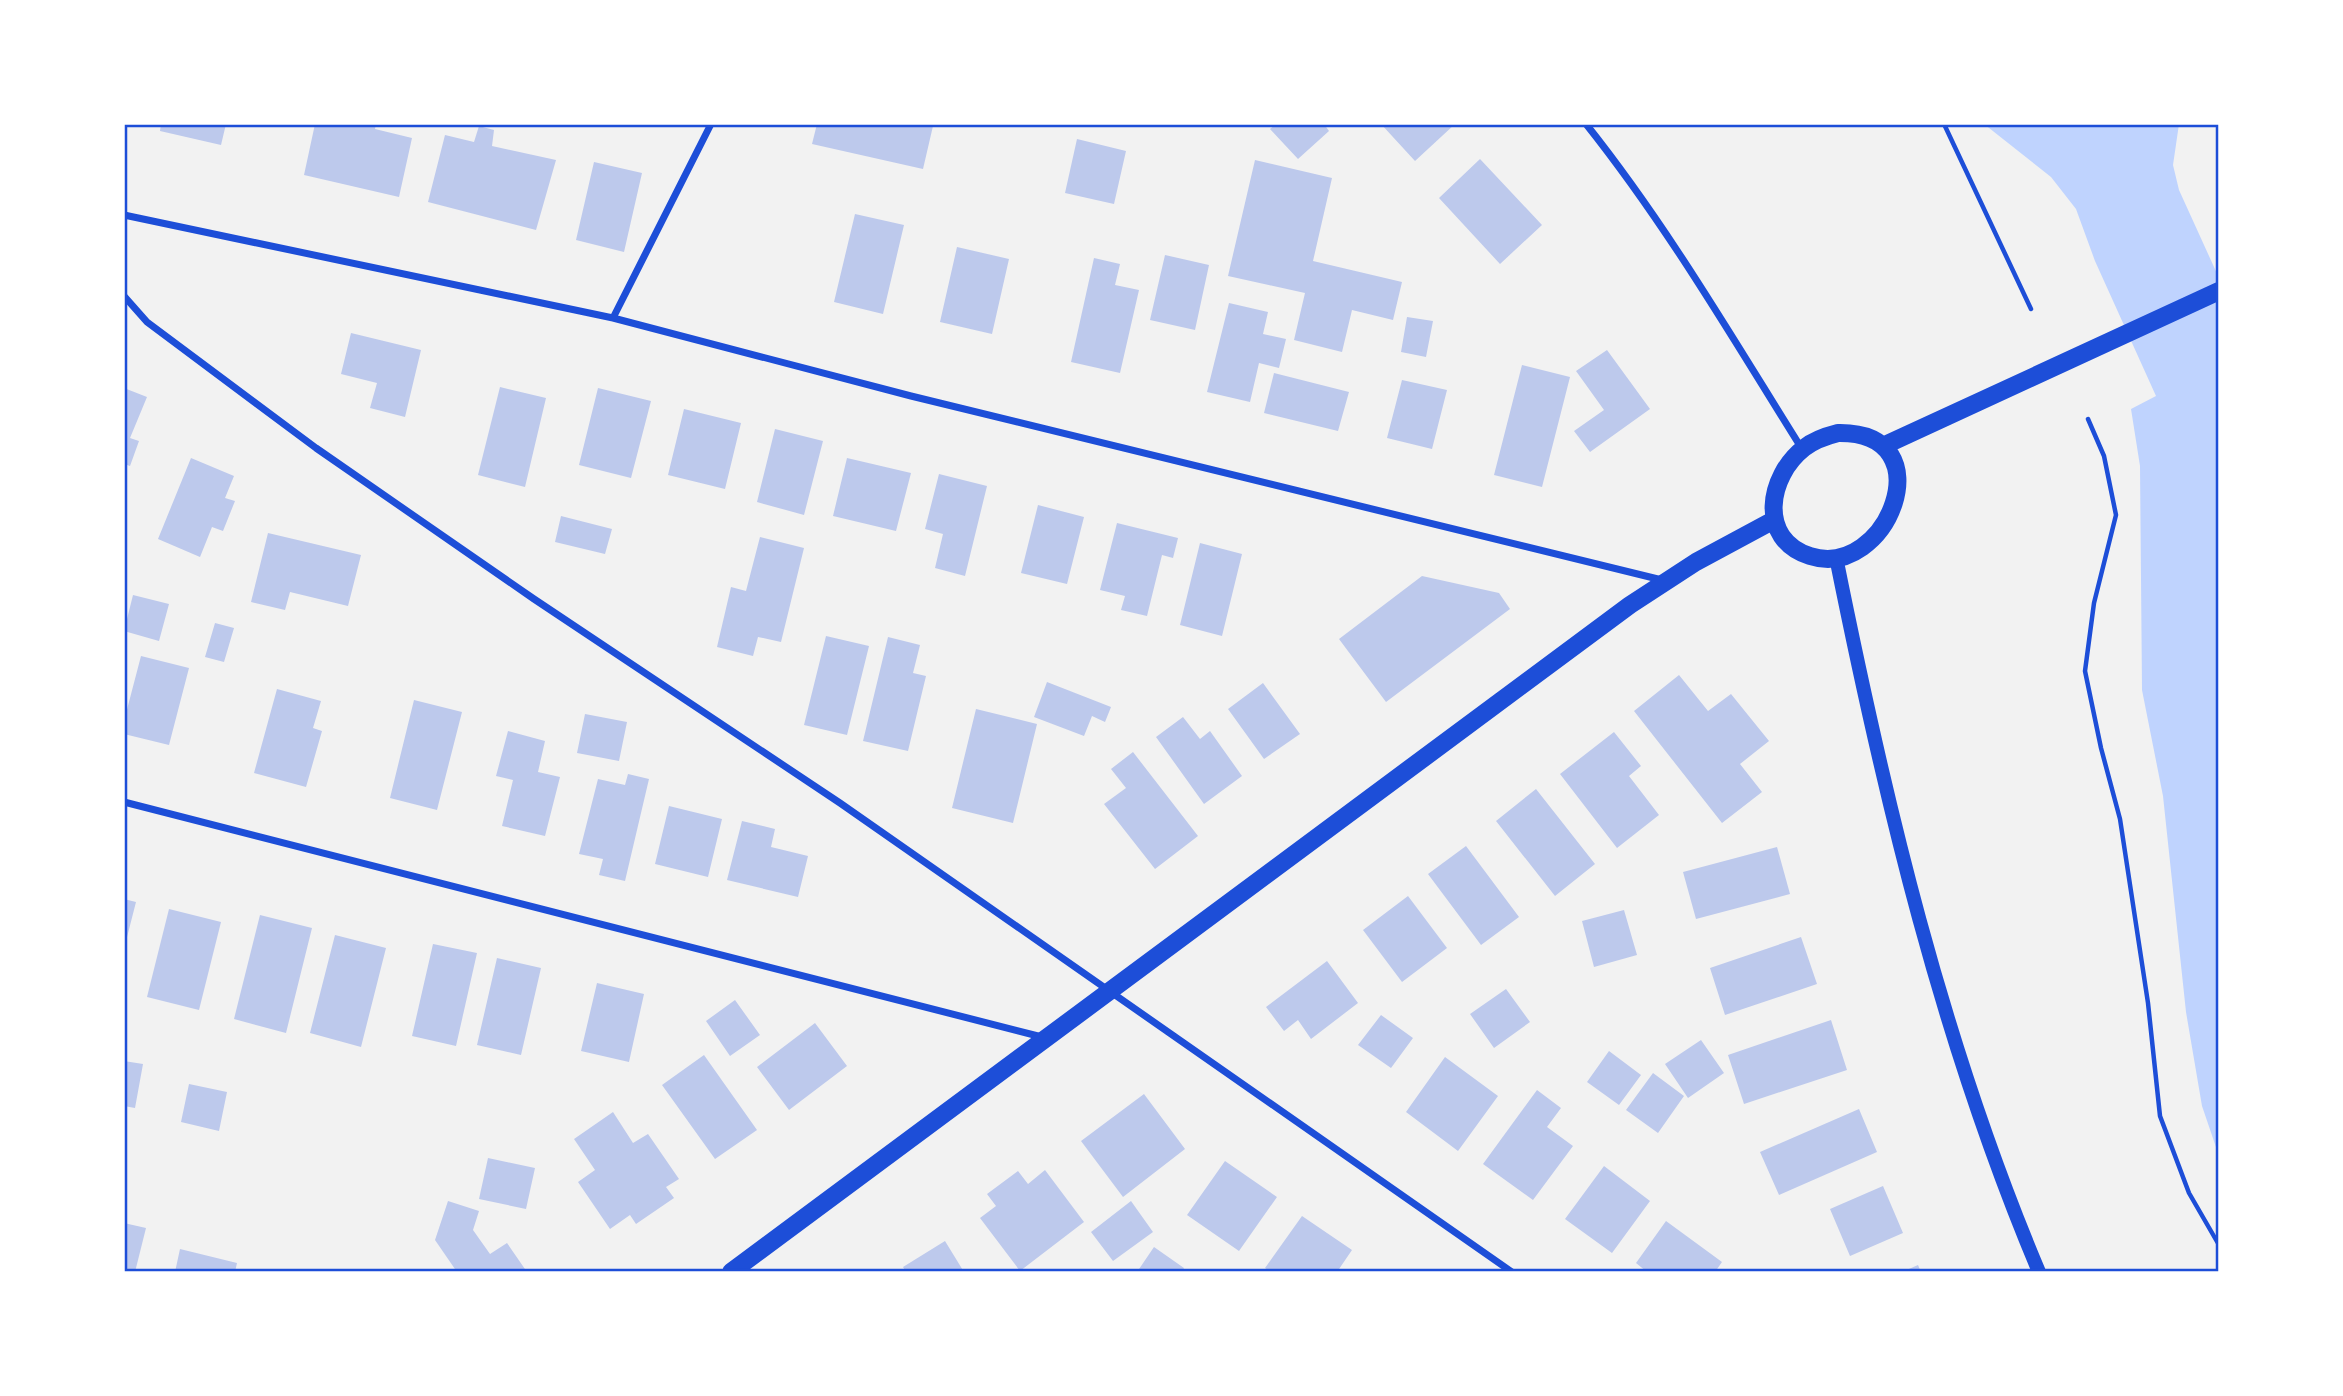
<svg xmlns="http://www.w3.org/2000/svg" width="2343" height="1396" font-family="'Asap Condensed',sans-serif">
<rect width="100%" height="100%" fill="#f2f2f2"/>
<!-- water -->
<path fill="#bfd3fe" d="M1984,124H2179L2173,165L2179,190L2219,278V1156L2202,1106L2186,1012L2163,796L2142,690L2140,466L2131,409L2156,396L2095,261L2076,209L2051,177Z"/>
<!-- building -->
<path fill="#bdc9ec" d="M161,124H226L221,145L160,131Z
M315,124H376L375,129L412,138L399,197L304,175Z
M817,124H925L933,126L923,169L812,144Z
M1276,124H1324L1329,131L1298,159L1270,129Z
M1381,124H1455L1415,161Z
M479,126L494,130L492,146L556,160L536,230L428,202L445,135L474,142Z
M1077,139L1126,151L1114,204L1065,193Z
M1480,159L1542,225L1500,264L1439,198Z
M1255,160L1332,178L1313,261L1402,282L1393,320L1352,310L1342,352L1294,340L1305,293L1228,276Z
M594,162L642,173L624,252L576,240Z
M855,214L904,225L883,314L834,302Z
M957,247L1009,259L992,334L940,322Z
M1165,255L1209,265L1195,330L1150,320Z
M1094,258L1120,264L1115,285L1139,290L1120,373L1071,362Z
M1229,303L1268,312L1263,334L1286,339L1279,368L1259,363L1250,402L1207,392Z
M1407,317L1433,321L1426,357L1401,352Z
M351,333L421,350L405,417L370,408L377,383L341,374Z
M1607,350L1650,409L1590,452L1574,431L1604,410L1576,371Z
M1522,365L1570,377L1542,487L1494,475Z
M1274,373L1349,392L1338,431L1264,413Z
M1402,380L1447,390L1432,449L1387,438Z
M500,387L546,398L525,487L478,475Z
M124,388L147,397L130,438L139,441L130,466L124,464Z
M598,388L651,401L631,478L579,465Z
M684,409L741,423L725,489L668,475Z
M775,429L823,441L804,515L757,502Z
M191,458L234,476L225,498L235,501L223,531L212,527L200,557L158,539Z
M847,458L911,473L896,531L833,516Z
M939,474L987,486L965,576L935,568L943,534L925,529Z
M1038,505L1084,517L1067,584L1021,573Z
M561,516L612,529L605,554L555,542Z
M1117,523L1178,538L1173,558L1162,555L1147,616L1121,610L1125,596L1100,590Z
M268,533L361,555L348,606L290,592L285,610L251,602Z
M760,537L804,548L781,642L758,637L753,656L717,647L731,587L746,591Z
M1200,543L1242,554L1222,636L1180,625Z
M1422,576L1499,593L1510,609L1386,702L1339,639Z
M133,595L169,604L159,641L124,631Z
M215,623L234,628L224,662L205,657Z
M826,636L869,646L847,735L804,725Z
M888,637L920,645L913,673L926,676L908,751L863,741Z
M141,656L189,668L169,745L124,734V721Z
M1679,675L1708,711L1731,694L1769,741L1740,764L1762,792L1722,823L1634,711Z
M1047,682L1111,707L1105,722L1092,716L1084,736L1034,717Z
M1263,683L1300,734L1264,759L1228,709Z
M277,689L321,701L313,728L322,731L306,787L254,773Z
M414,700L462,712L437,810L390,798Z
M976,709L1037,724L1013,823L952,808Z
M585,714L627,722L619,761L577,753Z
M1183,717L1200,739L1210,731L1242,776L1204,804L1156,737Z
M508,731L545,741L538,772L560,777L545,836L502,826L513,780L496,776Z
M1614,732L1641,766L1629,776L1659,815L1617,848L1560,774Z
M1133,752L1198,836L1155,869L1104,804L1126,788L1111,769Z
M628,774L649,779L625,881L599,875L603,859L579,854L598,779L625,785Z
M1536,789L1595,864L1555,896L1496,821Z
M669,806L722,819L708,877L655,864Z
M742,821L775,829L771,847L808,856L798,897L727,880Z
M1466,846L1519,917L1481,945L1428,874Z
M1777,847L1790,894L1696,919L1683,872Z
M1408,896L1447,948L1402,982L1363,930Z
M124,899L136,902L125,945H124Z
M169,909L221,922L199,1010L147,997Z
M1624,910L1637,955L1594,967L1582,921Z
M260,915L312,928L286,1033L234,1019Z
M335,935L386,948L361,1047L310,1033Z
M1801,937L1817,984L1725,1015L1710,968Z
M433,944L477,953L456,1046L412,1036Z
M497,958L541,968L521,1055L477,1045Z
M1327,961L1358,1003L1311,1039L1298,1020L1284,1031L1266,1007Z
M597,983L644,994L629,1062L581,1051Z
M1506,989L1530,1022L1494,1048L1470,1014Z
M735,1000L760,1035L730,1056L706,1021Z
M1381,1015L1413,1038L1391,1068L1358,1045Z
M1831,1020L1847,1070L1744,1104L1728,1055Z
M815,1023L847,1066L789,1110L757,1067Z
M1701,1040L1724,1073L1688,1098L1665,1064Z
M1609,1051L1641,1075L1619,1105L1587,1082Z
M704,1055L757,1130L715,1159L662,1085Z
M1445,1057L1498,1096L1458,1151L1406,1112Z
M124,1061L143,1064L135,1108L124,1106Z
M1653,1073L1684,1096L1658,1133L1626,1110Z
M189,1084L227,1092L219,1131L181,1122Z
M1537,1090L1561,1108L1547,1127L1573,1146L1533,1200L1483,1164Z
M1144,1094L1185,1149L1123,1197L1081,1141Z
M1859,1109L1877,1152L1779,1195L1760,1152Z
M613,1112L633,1143L648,1134L679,1179L666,1187L674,1198L636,1224L630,1215L610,1229L578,1182L595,1170L574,1139Z
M488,1158L535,1168L526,1209L479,1199Z
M1225,1161L1277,1197L1239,1251L1187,1215Z
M1604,1166L1650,1201L1612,1253L1565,1219Z
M1045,1170L1084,1222L1020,1271L980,1218L996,1206L987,1194L1018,1171L1028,1184Z
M1883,1186L1903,1233L1850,1256L1830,1209Z
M448,1201L479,1211L473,1230L490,1254L507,1243L527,1272H457L435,1240Z
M1131,1201L1153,1232L1113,1261L1091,1232Z
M1302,1216L1352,1250L1337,1272H1271L1265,1268Z
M1666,1221L1722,1262L1715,1272H1647L1636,1263Z
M124,1223L146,1228L135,1272H124Z
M945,1241L964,1272H906L903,1267Z
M1154,1247L1184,1268L1182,1272H1137Z
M180,1249L237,1263L235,1272H175Z
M1918,1265L1921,1272H1902Z"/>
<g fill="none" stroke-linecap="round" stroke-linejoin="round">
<!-- path -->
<path stroke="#1d4ed8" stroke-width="4.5" d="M1944,124L2031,309
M2088,419L2104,456L2116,515L2094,603L2085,671L2101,748L2120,819L2148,1003L2160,1116L2189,1193L2219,1245"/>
<!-- minor -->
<path stroke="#1d4ed8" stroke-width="7" d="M1586,124C1668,227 1733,339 1802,449
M124,215L613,318L911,396L1662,580
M124,296L147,322L316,448L534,599L840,803L1512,1272
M613,318L711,124
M124,802L1042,1037"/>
<!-- secondary -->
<path stroke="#1d4ed8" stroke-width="14" d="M1836,557C1885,801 1942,1042 2039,1272"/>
<!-- primary -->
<path stroke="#1d4ed8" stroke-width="18" d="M1838,433C1947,431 1887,581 1810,556C1757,539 1768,476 1804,448C1814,440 1826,436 1838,433Z
M1883,446L2219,291
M731,1272L1630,605L1696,562L1774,520"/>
</g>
<!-- border -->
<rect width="2343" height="1396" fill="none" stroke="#ffffff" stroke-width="252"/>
<rect x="126" y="126" width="2091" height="1144" fill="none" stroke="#1d4ed8" stroke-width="2.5"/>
</svg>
